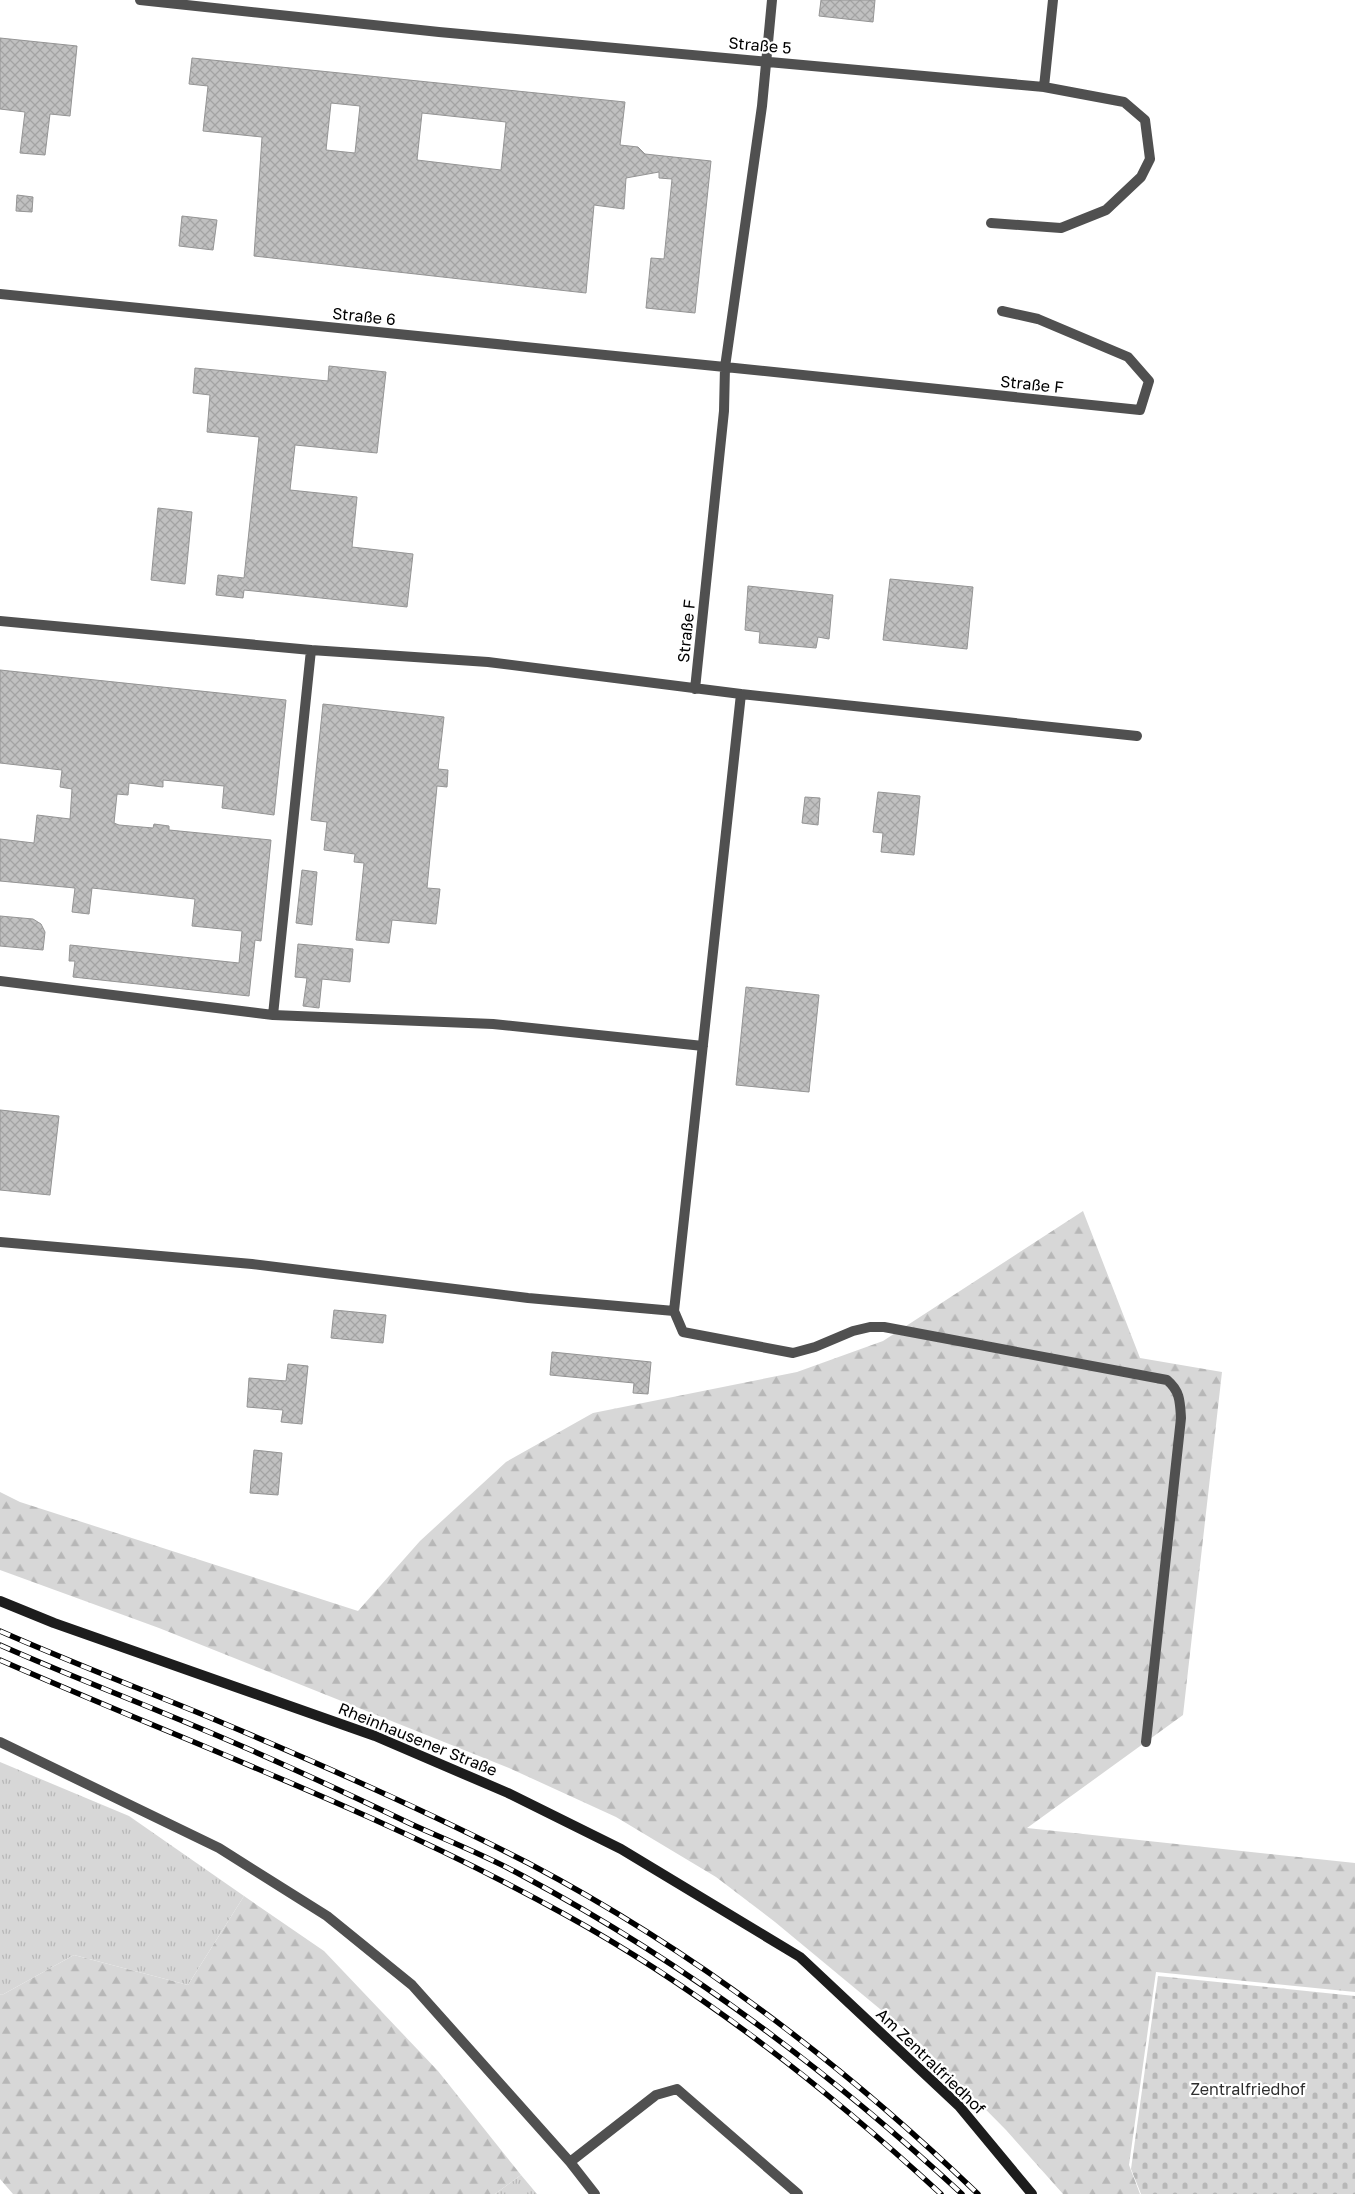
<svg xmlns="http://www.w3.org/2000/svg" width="1355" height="2194" font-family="'Golos Text',sans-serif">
<defs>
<pattern id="grass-tufts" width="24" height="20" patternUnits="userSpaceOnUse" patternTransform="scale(1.25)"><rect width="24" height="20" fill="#d7d7d7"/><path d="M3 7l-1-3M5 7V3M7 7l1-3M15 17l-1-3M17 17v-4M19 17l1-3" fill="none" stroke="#b7b7b7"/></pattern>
<pattern id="forest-firs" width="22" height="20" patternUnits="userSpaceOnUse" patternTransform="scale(1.25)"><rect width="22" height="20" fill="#d7d7d7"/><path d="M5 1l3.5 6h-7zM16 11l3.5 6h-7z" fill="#b7b7b7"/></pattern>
<pattern id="cemetery-stones" width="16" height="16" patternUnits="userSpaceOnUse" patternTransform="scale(1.25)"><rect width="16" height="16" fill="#d7d7d7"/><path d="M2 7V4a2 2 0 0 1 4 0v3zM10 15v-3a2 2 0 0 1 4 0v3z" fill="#b7b7b7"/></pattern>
<pattern id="building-cross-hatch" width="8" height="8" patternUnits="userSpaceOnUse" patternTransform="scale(1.25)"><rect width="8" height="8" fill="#c0c0c0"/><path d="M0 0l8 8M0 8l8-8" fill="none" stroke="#a3a3a3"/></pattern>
</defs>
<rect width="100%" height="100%" fill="#fff"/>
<!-- grass -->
<path fill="url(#grass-tufts)" d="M0,1762L129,1816L244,1896L188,1985L74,1955L2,1995L0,1994Z
M521,2175L537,2194H495Z"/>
<!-- forest -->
<path fill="url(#forest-firs)" d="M1083,1211L1140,1358L1222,1372L1183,1715L1027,1828L1355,1863V1992L1156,1972L1129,2165L1140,2194H1063L1006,2130L915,2038L775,1922L716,1877L616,1817L509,1768L159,1628L0,1570V1492L20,1502L358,1611L420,1541L506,1462L593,1413L797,1372L883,1341Z
M244,1896L324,1951L438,2071L521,2175L495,2194H13L0,2179V1994L2,1995L74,1955L188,1985Z"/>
<!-- cemetery -->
<path fill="url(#cemetery-stones)" d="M1158,1976L1355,1996V2194H1141L1131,2169Z"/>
<!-- building -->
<path fill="url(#building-cross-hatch)" stroke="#949494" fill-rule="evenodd" d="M821,0H875L873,22L819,16Z
M0,38L77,46L70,116L50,114L45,155L20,153L25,112L0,109Z
M192,58L625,102L620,145L638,147L645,154L711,161L695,313L646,308L651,258L664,259L672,179L659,178V172L626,178L624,209L594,205L586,293L254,256L262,137L203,131L208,86L189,84ZM331,103L360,106L355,153L326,150ZM422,113L506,122L501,170L417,160Z
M17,195L33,197L32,212L16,211Z
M182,216L217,220L213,250L179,246Z
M329,366L386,372L377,453L295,445L290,490L357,497L352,547L413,554L407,607L244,590L243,598L216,595L218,575L244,578L259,437L207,432L210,395L193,393L195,368L328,381Z
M158,508L192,512L185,584L151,580Z
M890,579L973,587L967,649L883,640Z
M748,586L833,595L829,639L818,637L816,648L759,643L760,632L745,630Z
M0,670L286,700L274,815L222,808L224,786L163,780V787L129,783L128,795L117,794L114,823L119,825L153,828L154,824L169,826V830L271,840L261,941L255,940L249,996L73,977L75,961H69L70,945L239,963L242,931L192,926L195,899L92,888L89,914L72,912L75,888L0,881V839L34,843L37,815L70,819L72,789L60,787L62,770L0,763Z
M323,704L444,717L438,769L448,770L447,787L437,786L427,888L440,889L436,924L392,920L389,943L356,940L364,863L354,862L355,854L324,850L327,822L311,820Z
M878,792L920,796L914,855L881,852L883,833L873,832Z
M805,797L820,798L818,825L802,823Z
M302,870L317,872L312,925L296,923Z
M0,916L33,919L41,924L45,932L43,950L0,946Z
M298,944L353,949L350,982L322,979L319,1008L303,1006L307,978L295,977Z
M746,987L819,995L809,1092L736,1085Z
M0,1110L59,1116L50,1195L0,1190Z
M334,1310L386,1315L383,1343L331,1338Z
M552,1352L651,1362L648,1394L633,1393L634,1383L550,1375Z
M288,1364L308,1366L302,1424L281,1422L283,1410L247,1407L249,1378L286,1381Z
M254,1450L282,1453L278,1495L250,1493Z"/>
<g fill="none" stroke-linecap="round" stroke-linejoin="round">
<!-- lane -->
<path stroke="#505050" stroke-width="10" d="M140,0L439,32L1044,87L1124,102L1145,120L1150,159L1141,177L1106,210L1061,228L991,223
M772,0L762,106L725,367L1140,410L1149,381L1128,357L1038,319L1002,311
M1044,87L1053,0
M0,294L725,367L724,411L695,689
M0,621L311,650L488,662L741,694L674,1311
M741,694L1137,736
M0,981L273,1015L311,650
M273,1015L493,1024L703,1046
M0,1242L252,1264L528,1298L674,1311L683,1332L793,1353L815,1347L853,1331L870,1327H884L1167,1380C1180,1391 1180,1401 1181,1418L1146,1742
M0,1742L219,1848L327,1916L412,1985L570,2162L595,2194
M570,2162L656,2095L677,2089L798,2194"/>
<!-- secondary -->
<path stroke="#1d1d1d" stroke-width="10" d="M0,1601L54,1623L375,1736L508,1793L621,1849L800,1957L959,2106L1032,2194"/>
<defs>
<path id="rail" d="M0,1631C70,1662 141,1689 211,1718C318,1763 425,1810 528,1863C693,1950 844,2065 978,2194
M0,1645C65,1674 131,1699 197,1727C269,1757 340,1790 411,1824C448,1841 487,1856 523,1876C684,1962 828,2070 962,2194
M0,1660C189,1743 384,1814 564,1914C702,1990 826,2088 941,2194"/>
</defs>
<!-- rail casing -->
<use href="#rail" stroke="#000" stroke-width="5.5"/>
<!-- rail -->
<use href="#rail" stroke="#fff" stroke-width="4" stroke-dasharray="11" stroke-linecap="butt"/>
</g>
<g text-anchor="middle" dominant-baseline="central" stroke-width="4.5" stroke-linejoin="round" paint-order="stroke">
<!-- street labels -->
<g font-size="16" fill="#000" stroke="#fff">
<text transform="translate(760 45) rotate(5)">Straße 5</text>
<text transform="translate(364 316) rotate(6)">Straße 6</text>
<text transform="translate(1032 384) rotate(6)">Straße F</text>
<text transform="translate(686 631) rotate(-84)">Straße F</text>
<text transform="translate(418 1739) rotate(22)">Rheinhausener Straße</text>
<text transform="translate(931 2061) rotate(44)">Am Zentralfriedhof</text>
</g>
<!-- park labels -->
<g font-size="16" fill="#2e2e2e" stroke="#fff">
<text x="1248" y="2089">Zentralfriedhof</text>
</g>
</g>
</svg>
